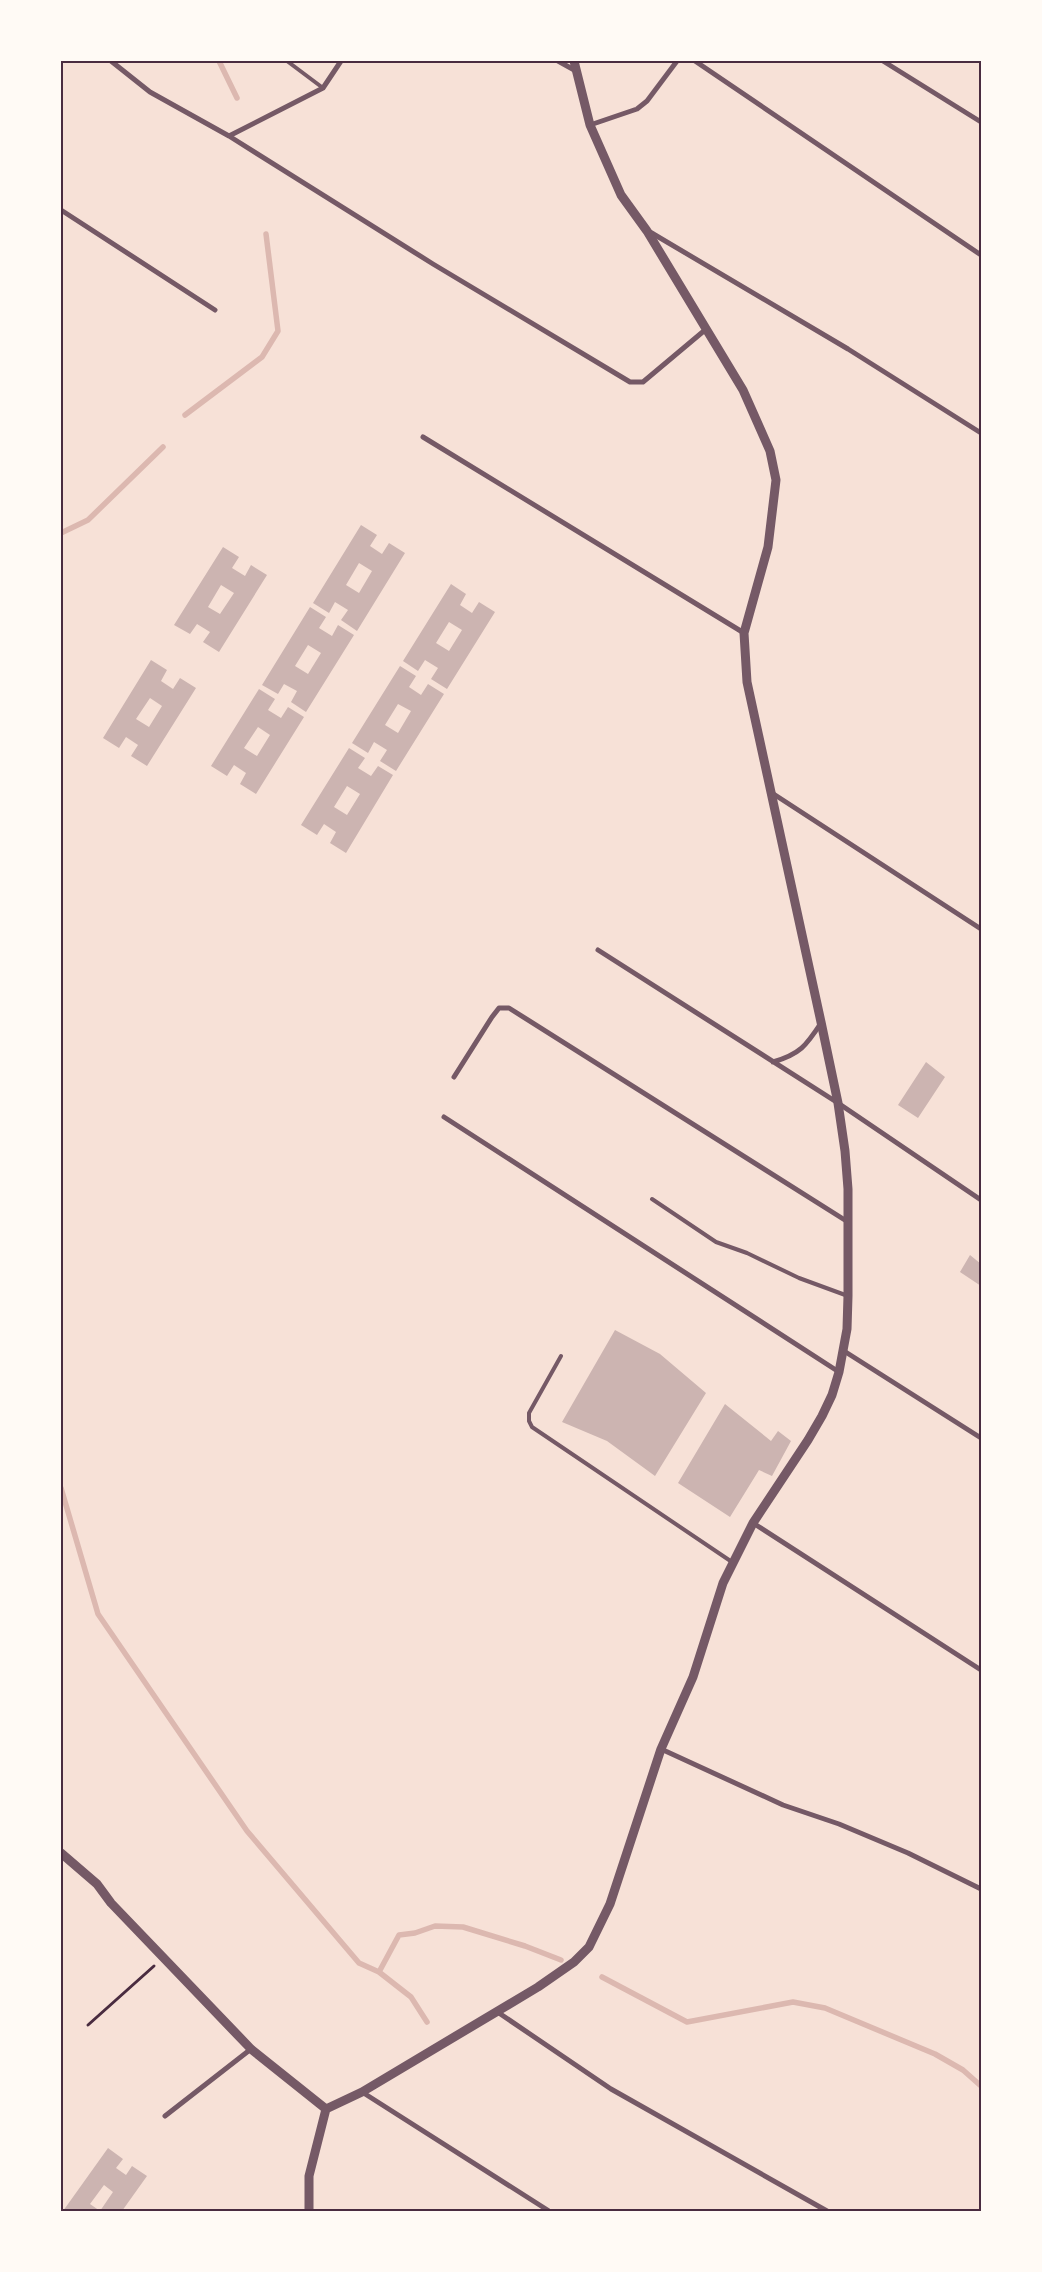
<svg xmlns="http://www.w3.org/2000/svg" width="1042" height="2272" font-family="'Noto Serif',serif">
<rect width="100%" height="100%" fill="#f7e1d7"/>
<g fill="none" stroke-linecap="round" stroke-linejoin="round">
<!-- stream -->
<path stroke="#dcb8b0" stroke-width="5.5" d="M219,61L237,98
M185,415L262,357L278,331L266,234
M61,533L88,520L163,447
M61,1488L98,1614L247,1831L359,1963L379,1972L411,1997L427,2022
M379,1972L399,1935L415,1933L435,1926L463,1927L525,1946L561,1960
M602,1977L687,2022L793,2002L825,2008L935,2054L963,2070L981,2086"/>
</g>
<!-- building -->
<path fill="#ccb4b1" fill-rule="evenodd" d="M361,525L377,535L370,546L382,554L389,543L405,553L357,631L341,620L348,610L335,602L329,613L313,603ZM359,563L372,571L359,593L346,585Z
M223,547L239,557L232,568L245,576L251,565L267,575L219,652L203,642L210,632L197,624L190,634L174,625ZM221,585L234,593L220,614L208,607Z
M451,584L466,594L460,605L472,613L479,602L495,612L447,689L431,679L438,668L425,660L418,671L403,661ZM449,622L462,630L449,651L436,643Z
M310,607L326,617L319,628L332,636L338,625L354,635L306,712L291,702L297,691L284,684L278,694L262,685ZM308,645L321,653L308,674L295,666Z
M151,660L167,670L161,681L173,689L180,678L196,688L147,766L131,756L138,745L126,737L119,748L103,738ZM150,698L162,706L149,727L136,719Z
M400,666L416,676L409,687L421,695L428,684L444,694L396,771L380,761L387,750L374,742L368,753L352,743ZM398,704L411,711L398,733L385,725Z
M259,689L275,699L268,710L281,718L288,707L304,717L256,794L240,784L246,773L234,765L227,776L211,766ZM258,727L270,735L257,756L244,748Z
M349,748L365,758L358,768L371,776L378,766L393,775L346,853L330,843L336,832L324,824L317,835L301,825ZM347,786L360,794L347,815L334,807Z
M926,1062L945,1077L918,1118L898,1105Z
M970,1255L981,1264V1286L960,1272Z
M615,1330L660,1354L706,1393L655,1476L607,1441L562,1422Z
M725,1404L771,1441L778,1431L791,1441L772,1476L759,1470L730,1517L678,1483Z
M108,2148L123,2159L116,2168L126,2175L132,2166L147,2176L122,2211H63ZM104,2185L113,2192L100,2211L90,2204Z"/>
<g fill="none" stroke-linecap="round" stroke-linejoin="round">
<!-- path -->
<path stroke="#4a2c40" stroke-width="3" d="M88,2025L154,1966"/>
<!-- service -->
<path stroke="#755966" stroke-width="4" d="M287,61L323,88
M652,1199L716,1242L747,1253L799,1278L848,1296
M561,1356L529,1413V1421L532,1427L732,1562"/>
<!-- minor -->
<path stroke="#755966" stroke-width="5" d="M111,61L150,92L229,136L433,264L630,382H643L705,330
M558,61L576,71
M695,61L981,255
M883,61L981,122
M590,125L637,109L647,101L677,61
M229,136L323,88L341,61
M61,210L215,310
M650,232L848,349L981,433
M423,437L744,633
M772,793L981,929
M598,950L838,1103L981,1200
M773,1062C800,1054 806,1046 821,1023
M454,1077L492,1017L499,1008H509L848,1222
M444,1117L839,1372
M844,1351L981,1438
M753,1523L981,1670
M661,1749L783,1805L839,1824L908,1853L981,1889
M496,2011L611,2089L827,2211
M362,2092L549,2211
M165,2116L251,2049"/>
<!-- tertiary -->
<path stroke="#755966" stroke-width="9" d="M61,1853L97,1884L111,1903L251,2049L326,2109
M309,2211V2176L326,2109L362,2092L538,1987L574,1962L589,1947L610,1904L661,1749L693,1677L723,1583L753,1523L808,1440L822,1416L832,1395L839,1372L847,1329L848,1296V1189L845,1151L838,1103L821,1022L747,682L744,633L768,547L776,480L770,451L743,390L647,231L621,195L590,125L574,61"/>
</g>
<!-- border -->
<rect width="1042" height="2272" fill="none" stroke="#fffaf5" stroke-width="125"/>
<rect x="62" y="62" width="918" height="2148" fill="none" stroke="#4a2c40" stroke-width="2"/>
</svg>
